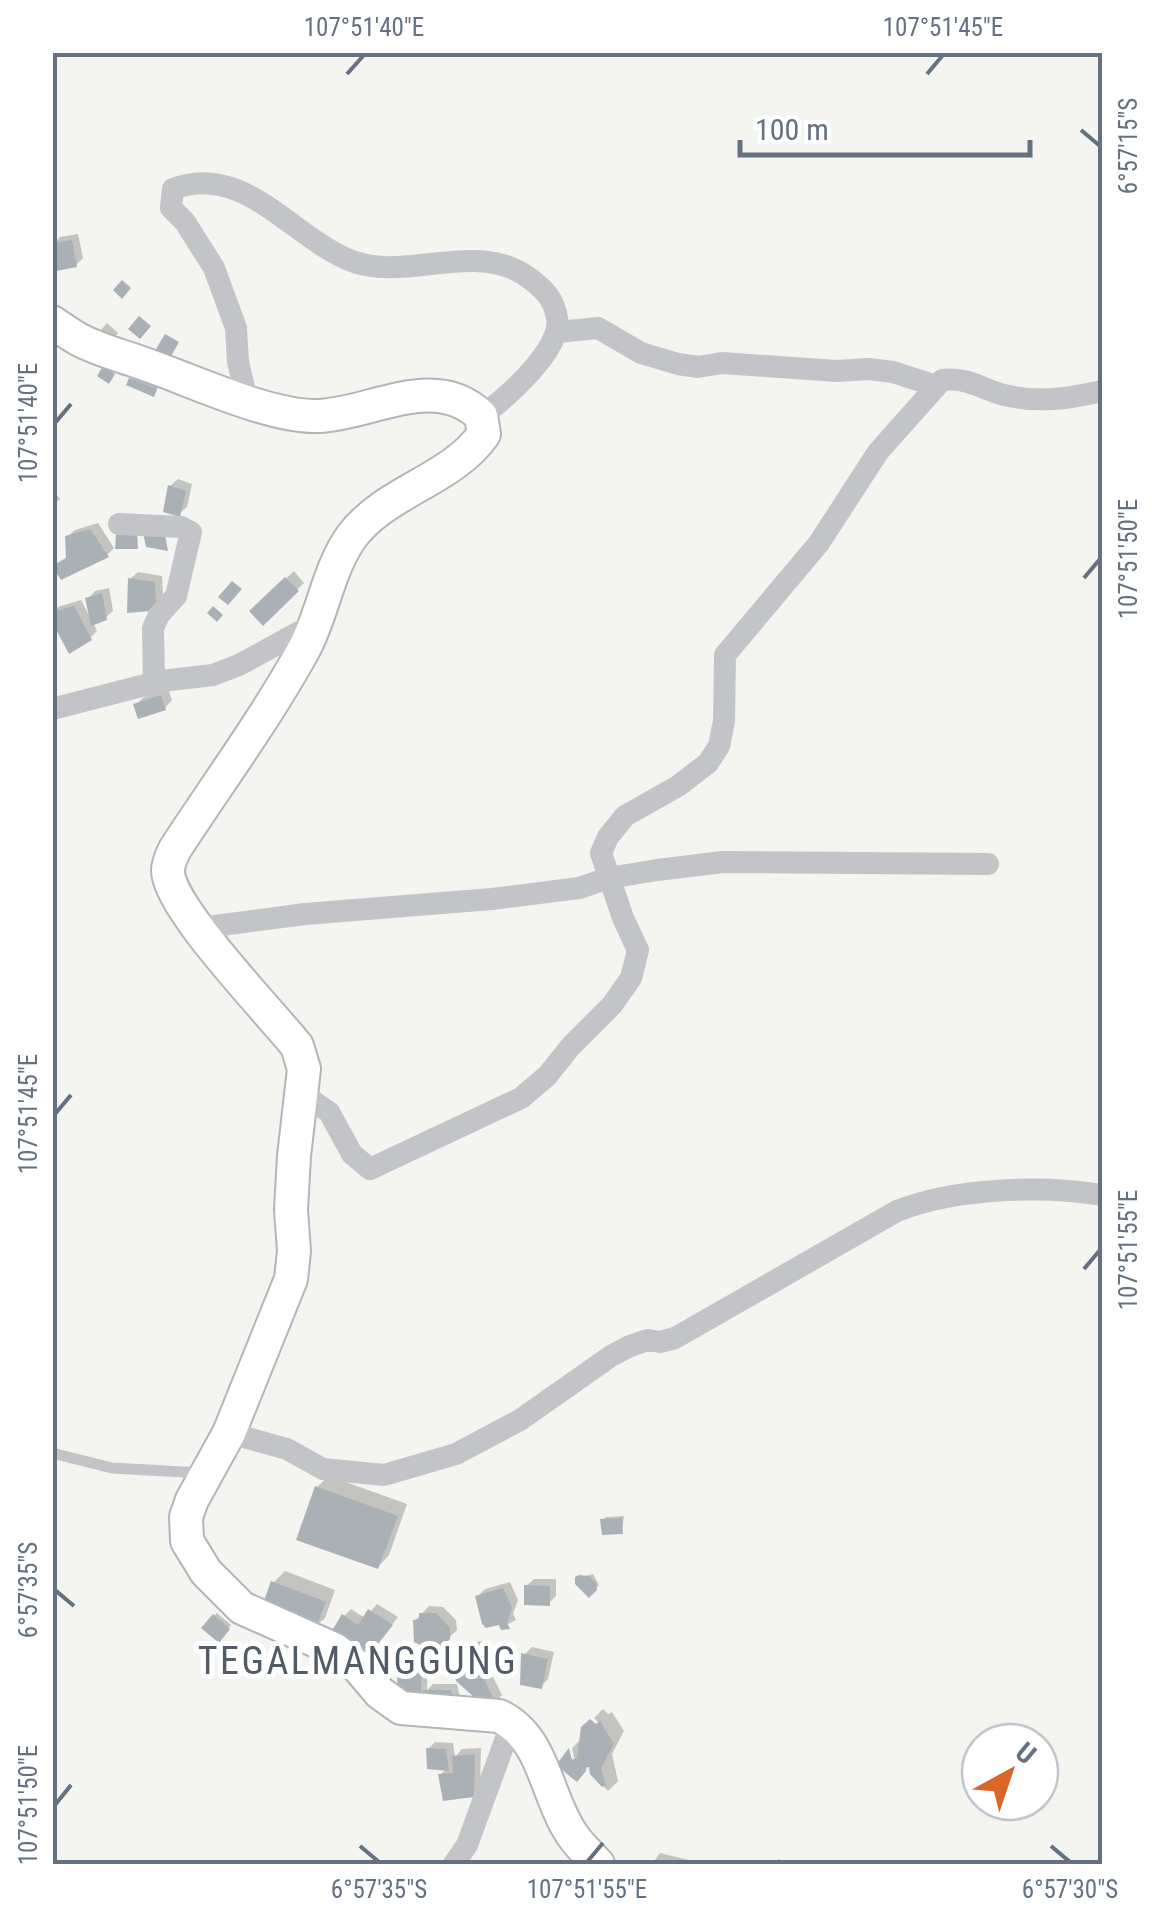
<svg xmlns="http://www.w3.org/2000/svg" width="1155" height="1917" font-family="'Roboto Condensed',sans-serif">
<rect width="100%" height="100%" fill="#f4f4f0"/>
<!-- shadow -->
<path fill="#0003" d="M78,234L83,258L76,265L53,244L60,237Z
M107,323L118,333L106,346L95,337Z
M134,376L158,386L156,391L154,394L131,379Z
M178,479L192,484L187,507L179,514L170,486Z
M52,489L60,499L52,506Z
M98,523L114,548L107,555L55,567L68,556L67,537L75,530Z
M294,571L304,583L263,622L252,611Z
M138,572L162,576L163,595L150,609L130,579Z
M109,588L113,611L105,618L93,622L97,631L90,638L52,612L58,607L81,600L90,617L88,599L95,591Z
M168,689L172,700L165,708L136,705L144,697Z
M329,1476L407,1504L389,1555L378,1567L317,1487Z
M624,1516L622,1531L603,1520L606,1517Z
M285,1571L335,1590L325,1618L313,1629L273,1583Z
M593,1574L599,1585L589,1595L577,1578Z
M534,1579H556V1596L549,1603L526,1586Z
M510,1582L518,1600L513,1614L516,1620L503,1627L478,1596L485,1589Z
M377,1604L398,1617L373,1649L344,1616L351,1609L365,1618Z
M429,1606L443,1607L456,1620L457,1630L436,1650L415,1621Z
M217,1613L231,1625L219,1639L205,1627Z
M481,1641L488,1644L491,1658L489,1669L502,1695L495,1702L452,1652L459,1645Z
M532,1647L554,1652L548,1679L541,1686L525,1654Z
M405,1657L428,1658L427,1690L433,1684H457L461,1702L419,1707L398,1664Z
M603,1709L608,1714L612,1712L624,1731L612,1754L618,1781L608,1791L592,1773L591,1764L576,1779L569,1755L575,1762L572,1748L582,1738L606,1730L594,1718Z
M435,1742L453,1743L455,1757L462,1749L481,1748L480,1788L473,1795L440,1775L447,1768L428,1749Z
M660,1853L689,1860L688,1864H652Z
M780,1859L781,1864H761Z"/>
<!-- building -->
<path fill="#aab1b6" d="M72,240L77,267L56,271L52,243Z
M122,280L131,288L122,299L113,290Z
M139,316L151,326L140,339L128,329Z
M165,334L179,342L167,363L153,354Z
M103,366L115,374L109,384L97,376Z
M129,378L157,389L154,397L126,385Z
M168,485L186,491L180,517L163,512Z
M90,529L109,557L61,580L52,566L66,558L65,536Z
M143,532L165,535L168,551L146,547Z
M137,533L138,549H115L116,534Z
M285,577L299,591L263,626L249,611Z
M128,578L155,582L156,605L151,611L127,613Z
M232,581L242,589L228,605L218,597Z
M102,593L107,620L91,626L85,598Z
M74,606L92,640L69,654L52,622V612Z
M213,606L223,615L217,622L207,613Z
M161,695L166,710L138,719L133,704Z
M315,1486L398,1516L378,1569L296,1540Z
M622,1518L623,1534L602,1535L600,1519Z
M579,1575L589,1576L596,1583L597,1590L589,1598L575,1584V1577Z
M271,1581L326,1602L314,1632L260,1612Z
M524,1585L550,1586V1606L524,1605Z
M503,1588L512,1608L507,1623L510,1629L501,1630L499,1625L486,1628L482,1624L475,1596Z
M368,1609L393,1625L366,1659L330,1634L342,1614L358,1625Z
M419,1613H436L450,1628V1639L436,1653L414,1642L413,1620L419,1619Z
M213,1614L230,1629L219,1643L201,1628Z
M473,1647L481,1651L485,1667L483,1677L496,1704L485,1707L456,1681L449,1651Z
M378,1650L392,1660L385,1671L370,1661Z
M521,1653L548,1659L542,1689L520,1685Z
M396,1663L422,1665L420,1710L399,1703Z
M423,1690H451L455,1711L422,1710Z
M590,1719L596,1724L600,1721L614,1744L601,1768L606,1785L602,1787L590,1774L589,1767H585L586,1771L577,1782L556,1765L569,1748L572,1760L577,1758L581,1727Z
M426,1748L446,1749L449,1771L427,1769Z
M475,1754L474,1797L443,1801L438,1774L453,1773L452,1756Z"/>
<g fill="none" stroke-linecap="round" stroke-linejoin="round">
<defs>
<path id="secondary" d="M52,322C61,328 69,334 78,339C100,351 127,357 150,366C196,382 272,418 319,416C371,414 435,371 481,416L484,434C452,480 386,491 352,536C328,569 323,614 304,649C266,718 218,783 175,849C172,855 168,864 168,871C168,907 271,1013 297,1046L304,1069L294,1156L291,1210L294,1251L291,1279L229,1433L192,1500L186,1517L187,1541L206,1572L242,1608L334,1649L358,1667L380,1693L401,1708L499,1716C543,1737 545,1790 568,1828C575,1842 588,1853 598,1864"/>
</defs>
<!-- secondary casing -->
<use href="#secondary" stroke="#b2b6ba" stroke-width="36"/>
<!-- lane -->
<path stroke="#c2c4c8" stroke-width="11" d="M52,1453L112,1468L201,1473"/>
<!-- street -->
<path stroke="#c2c4c8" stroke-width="22" d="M558,332L598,328L641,353L678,364L698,367L722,363L837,371L869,369L893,372L936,386
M247,400L238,362L236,328L214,268L185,222L171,208L173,189C242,162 290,235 349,260C408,284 479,236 533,281C547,292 554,301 557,318C563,348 505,400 481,416
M119,524L181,527L191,532L176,596L159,615L153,628L154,683
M52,709L161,681L213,675L239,665L314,624
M199,928L305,914L492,899L579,888L609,878L657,870L723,862L988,864
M301,1093L329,1112L352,1154L370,1169L521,1098L547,1076L571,1046L612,1005L631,978L638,950L623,918L601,853L608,837L625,816L678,786L708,763L719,746L724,721L725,655L819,543L878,452L942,380C971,377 983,391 1009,396C1041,403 1072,398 1102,391
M229,1433L287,1449L323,1469L384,1475L456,1454L520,1420L611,1356L630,1346L648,1340L660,1342L675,1338L897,1211C955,1188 1041,1185 1102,1195
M454,1864L467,1845L512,1722"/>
<!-- secondary -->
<use href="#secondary" stroke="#fff" stroke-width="32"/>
</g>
<!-- ticks -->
<path fill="none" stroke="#647180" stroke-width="4" d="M347,74L364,55M927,74L943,55M1081,130L1100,146M55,423L71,404M1084,578L1100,559M55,1114L71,1095M1084,1269L1100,1250M55,1590L74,1606M55,1805L71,1785M360,1846L379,1862M1051,1846L1070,1862M587,1862L603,1843"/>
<g text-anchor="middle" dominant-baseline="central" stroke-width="10" stroke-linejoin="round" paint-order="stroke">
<!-- quarter labels -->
<g font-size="38" letter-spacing="2.5" fill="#525b66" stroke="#fff">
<text x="358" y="1661">TEGALMANGGUNG</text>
</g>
</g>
<!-- border -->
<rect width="1155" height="1917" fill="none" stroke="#ffffff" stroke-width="110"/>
<!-- north arrow -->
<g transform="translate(1010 1772) rotate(40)"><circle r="48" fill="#ffffff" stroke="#c1c6cc" stroke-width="2.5"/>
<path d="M0-8L18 38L0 25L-18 38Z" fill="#db6629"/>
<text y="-15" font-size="28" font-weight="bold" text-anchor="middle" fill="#647180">U</text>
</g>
<!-- scale -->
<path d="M740 140v15h290v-15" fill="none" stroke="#647180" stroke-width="5"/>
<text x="755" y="140" font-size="30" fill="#647180" stroke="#ffffff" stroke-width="8" paint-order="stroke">100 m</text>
<rect x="55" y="55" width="1045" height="1807" fill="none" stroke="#647180" stroke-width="4"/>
<g font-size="25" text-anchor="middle" fill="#647180">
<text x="364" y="36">107°51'40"E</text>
<text x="943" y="36">107°51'45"E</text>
<text transform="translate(1128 146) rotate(-90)" y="9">6°57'15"S</text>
<text transform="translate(28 423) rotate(-90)" y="9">107°51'40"E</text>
<text transform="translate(1128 559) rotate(-90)" y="9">107°51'50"E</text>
<text transform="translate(28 1114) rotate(-90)" y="9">107°51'45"E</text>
<text transform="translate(1128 1250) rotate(-90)" y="9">107°51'55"E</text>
<text transform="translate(28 1590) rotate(-90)" y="9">6°57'35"S</text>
<text transform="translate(28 1805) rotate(-90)" y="9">107°51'50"E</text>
<text x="379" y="1898">6°57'35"S</text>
<text x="587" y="1898">107°51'55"E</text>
<text x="1070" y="1898">6°57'30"S</text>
</g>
</svg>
